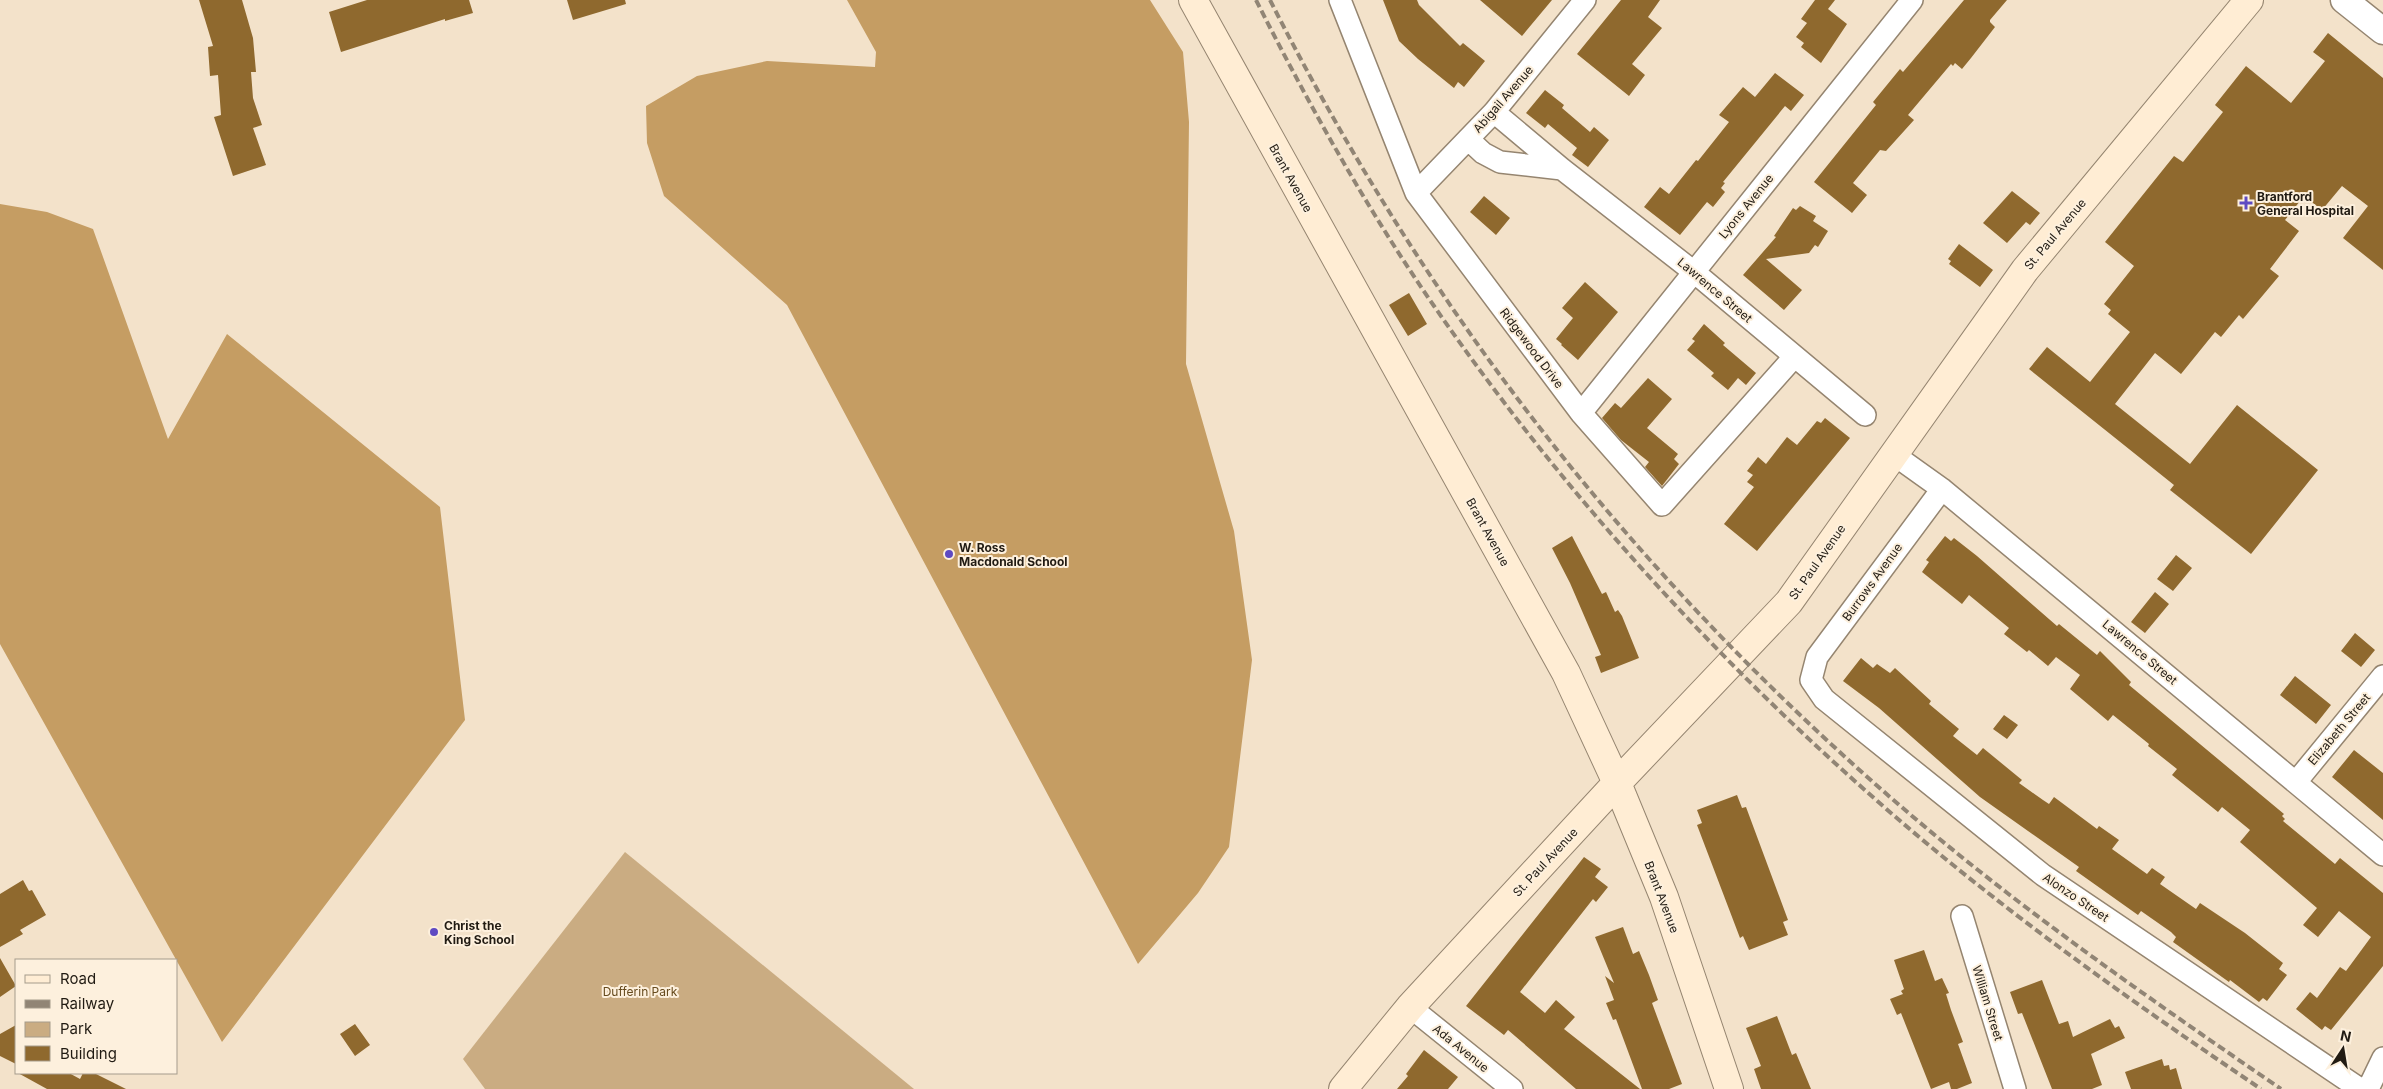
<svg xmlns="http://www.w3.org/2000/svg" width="2383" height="1089" font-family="Inter,sans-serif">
<rect width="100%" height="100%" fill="#f3e2ca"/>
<!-- green -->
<path fill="#caac82" d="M625,852L914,1089H485L463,1059Z"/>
<!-- forest -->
<path fill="#c59d63" d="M847,0H1150L1183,52L1189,122L1186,364L1234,531L1252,660L1229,847L1198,893L1138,964L787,305L664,196L647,143L646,106L697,76L767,61L875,67L876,52Z
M0,204L47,212L93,229L168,439L227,334L440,507L465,720L222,1042L0,644Z"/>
<!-- building -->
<path fill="#8f692e" d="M199,0H242L253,38L256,72H251L253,98L262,125L253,128L266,165L233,176L214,117L221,115L218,75L210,76L208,47L213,46Z
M367,0H469L473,13L445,21V19L341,52L329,12Z
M567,0H625L626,4L573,20Z
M1383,0H1417L1419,5L1460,46L1463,43L1485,61L1464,87L1458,82L1454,88L1418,59L1399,41Z
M1480,0H1552L1522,36Z
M1621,0H1660L1648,17L1662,28L1632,64L1645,75L1629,96L1577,54Z
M1815,0H1835L1828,9L1847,24L1821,63L1801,47L1804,43L1796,37L1807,23L1801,19Z
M1964,0H2007L1990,20V22L1995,27L1971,58L1962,69L1955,63L1953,66L1951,64L1908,115L1914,120L1886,151L1880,150L1853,183L1867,195L1852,213L1814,182L1876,105L1873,102L1900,69L1903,72Z
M2328,33L2383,78V270L2343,238L2368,206L2342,186L2322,210L2304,196L2285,220L2299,231L2270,269L2279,276L2243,319L2239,315L2221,337L2215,332L2181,374L2155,353L2115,404L2190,464L2237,405L2318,470L2251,554L2170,490L2174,485L2029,369L2047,347L2090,382L2130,332L2108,314L2111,310L2104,304L2134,266L2105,242L2174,156L2183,162L2223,112L2215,105L2246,66L2291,103L2325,61L2313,52Z
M1775,73L1804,95L1791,111L1785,106L1723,182L1725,183L1721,188L1725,192L1713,207L1707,202L1680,235L1644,207L1660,187L1669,194L1696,160L1698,161L1729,122L1719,115L1743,87L1755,97Z
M1545,90L1564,105L1562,108L1590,132L1594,127L1609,140L1588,167L1572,155L1577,148L1548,124L1545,128L1526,113Z
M2012,191L2040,213L2030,225L2026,222L2007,243L1983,223Z
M1484,196L1510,218L1496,235L1470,212Z
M1800,206L1816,216L1813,221L1828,231L1818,247L1815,245L1809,253L1766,259L1802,290L1784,310L1743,275L1776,237L1774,236L1793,208L1796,210Z
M1959,244L1993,270L1980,287L1949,264L1951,261L1948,259Z
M1585,282L1618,312L1578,360L1561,345L1562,344L1556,339L1573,318L1562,308Z
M1409,293L1427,324L1408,336L1389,305Z
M1704,324L1725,343L1723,345L1756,373L1746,385L1738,378L1728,390L1711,376L1714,373L1687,350L1695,341L1692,339Z
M1648,378L1672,399L1647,428L1678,454L1674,459L1679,464L1662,486L1645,467L1649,462L1621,440L1602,418L1615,403L1621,408Z
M1825,418L1850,438L1757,551L1724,524L1754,487L1747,482L1753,475L1747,471L1758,457L1766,464L1787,437L1797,445L1817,421L1821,423Z
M1572,536L1602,594L1606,592L1615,612L1618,610L1622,616L1639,658L1601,673L1595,657L1601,655L1570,583L1552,548Z
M1945,536L1951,541L1954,538L1977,556L2057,626L2059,624L2097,655L2100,651L2131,682L2129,685L2284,814L2282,816L2285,819L2283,821L2335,864L2340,858L2383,893V966L2331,1030L2325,1026L2322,1030L2296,1009L2310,992L2317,998L2340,967L2346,971L2371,937L2339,911L2318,937L2303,925L2317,908L2240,842L2250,830L2222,807L2218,812L2172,775L2177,769L2148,746L2149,744L2113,715L2108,721L2070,689L2080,675L2056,657L2048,666L2029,650L2027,652L2004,634L2009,628L1969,595L1962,604L1922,572L1929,562L1926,560Z
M2176,555L2192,568L2173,591L2157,579Z
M2155,592L2169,604L2145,633L2131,622Z
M2355,633L2375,650L2361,667L2341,651Z
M1861,658L1873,668L1877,664L1890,673L1895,668L1931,701L1929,704L1959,729L1953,736L1977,755L1983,748L2022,780L2019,783L2043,800L2049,804L2054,797L2097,829L2099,826L2119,840L2112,849L2147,874L2152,868L2165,877L2160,884L2196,909L2200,903L2245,933L2283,963L2279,969L2287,975L2267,1001L2263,998L2259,1002L2230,980L2229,982L2173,942L2176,937L2171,932L2141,911L2138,915L2076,871L2079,867L1980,797L1879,708L1843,681Z
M2295,676L2331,705L2316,724L2280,695Z
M2004,715L2018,725L2007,739L1993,729Z
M2354,750L2383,773V820L2332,777Z
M1737,795L1742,808L1746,807L1788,920L1783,922L1788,935L1749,950L1743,936L1740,938L1697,825L1702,823L1697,810Z
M1584,857L1601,869L1595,877L1608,887L1596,902L1593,899L1520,992L1545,1013L1556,1000L1575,1017L1564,1029L1640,1089H1576L1508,1030L1504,1035L1466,1006Z
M23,880L29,891L32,890L46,915L20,930L23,934L0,947V894Z
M1623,927L1633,954L1639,951L1649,975L1658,1000L1652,1003L1682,1084L1669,1089H1642L1616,1019L1613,1020L1606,1003L1614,1000L1605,976L1614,983L1595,937Z
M1924,950L1935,981L1942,978L1949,993L1946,994L1951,1010L1963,1042L1958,1044L1972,1083L1957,1089H1951L1949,1082L1931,1089L1901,1013L1897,1015L1890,999L1903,994L1901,991L1904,989L1894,960Z
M0,958L16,986L0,997Z
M2042,980L2059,1024L2068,1021L2073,1037L2110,1019L2115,1028L2119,1026L2125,1038L2091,1054L2102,1085L2092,1089H2052L2022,1013L2018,1014L2010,992Z
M1777,1016L1792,1055L1796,1053L1811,1089H1761L1754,1069L1761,1066L1746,1028Z
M355,1024L370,1045L355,1056L340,1034Z
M16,1025V1064L0,1056V1034Z
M1424,1050L1458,1077L1448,1089H1397L1408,1076L1406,1074Z
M2162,1059L2164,1066L2169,1065L2170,1070L2176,1068L2182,1089H2131L2125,1072Z
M18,1073H69L80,1079L83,1073H94L126,1089H47Z"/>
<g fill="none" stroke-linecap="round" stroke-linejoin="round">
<defs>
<path id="minor" d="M1340,0L1416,193L1581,413L1662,505L1794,357
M1494,112L1562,169L1694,272L1865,415
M1468,139L1483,153L1500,162L1562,169
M1416,193L1494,112L1585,0
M1581,413L1912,0
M1893,454L1942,489L2383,855
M1942,489L1817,657L1811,680L1824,699L2043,875L2360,1089
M2296,782L2383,676
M1962,916L2015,1089
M1410,1007L1512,1089
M2368,1089L2383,1058"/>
<path id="tertiary" d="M2344,0L2383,31"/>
<path id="secondary" d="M1193,0L1566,673L1617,783L1664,897L1729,1089
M1343,1089L1410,1007L1617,783L1789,602L2025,270L2249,0"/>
</defs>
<!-- minor casing -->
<use href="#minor" stroke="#958570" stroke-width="24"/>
<!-- tertiary casing -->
<use href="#tertiary" stroke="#958570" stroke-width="29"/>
<!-- secondary casing -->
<use href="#secondary" stroke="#958570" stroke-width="30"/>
<!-- minor -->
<use href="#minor" stroke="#fff" stroke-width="21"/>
<!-- tertiary -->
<use href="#tertiary" stroke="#fff" stroke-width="26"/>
<!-- secondary -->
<use href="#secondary" stroke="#ffedd4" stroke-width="28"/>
<!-- rail -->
<path stroke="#918575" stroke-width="4" stroke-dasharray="8 4" stroke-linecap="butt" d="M1256,0C1309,105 1367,209 1434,306C1560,488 1709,653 1875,799C1996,906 2128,999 2261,1089
M1270,0C1425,306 1624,563 1882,790C2007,900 2144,995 2281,1089"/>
</g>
<!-- markers -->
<g fill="#5e4ac2" stroke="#fdf0dd" stroke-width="2">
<path d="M2243.5 195.5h5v5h5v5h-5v5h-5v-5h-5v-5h5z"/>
<circle cx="949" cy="554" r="5"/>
<circle cx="434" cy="932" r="5"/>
</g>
<g text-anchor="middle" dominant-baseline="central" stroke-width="4" stroke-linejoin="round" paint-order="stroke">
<!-- street labels -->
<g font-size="12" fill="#211b13" stroke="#fdf0dd">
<text transform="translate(1503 99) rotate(-49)">Abigail Avenue</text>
<text transform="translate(1291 178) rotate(61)">Brant Avenue</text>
<text transform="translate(1746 206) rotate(-51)">Lyons Avenue</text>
<text transform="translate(2055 234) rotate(-50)">St. Paul Avenue</text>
<text transform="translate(1715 290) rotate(40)">Lawrence Street</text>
<text transform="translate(1532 348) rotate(53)">Ridgewood Drive</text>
<text transform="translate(1488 532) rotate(61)">Brant Avenue</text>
<text transform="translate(1817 562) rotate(-55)">St. Paul Avenue</text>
<text transform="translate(1872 582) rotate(-54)">Burrows Avenue</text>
<text transform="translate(2140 652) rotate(40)">Lawrence Street</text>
<text transform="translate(2339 729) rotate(-50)">Elizabeth Street</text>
<text transform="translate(1545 862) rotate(-47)">St. Paul Avenue</text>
<text transform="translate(1662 897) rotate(69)">Brant Avenue</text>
<text transform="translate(2076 897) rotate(34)">Alonzo Street</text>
<text transform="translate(1988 1003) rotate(73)">William Street</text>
<text transform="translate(1461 1048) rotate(39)">Ada Avenue</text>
</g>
<!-- poi labels -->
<g font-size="12" font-weight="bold" fill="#211b13" stroke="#fdf0dd" text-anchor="start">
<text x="2257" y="196">Brantford<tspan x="2257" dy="14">General Hospital</tspan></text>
<text x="959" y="547">W. Ross<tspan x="959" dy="14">Macdonald School</tspan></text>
<text x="444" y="925">Christ the<tspan x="444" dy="14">King School</tspan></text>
</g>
<!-- park labels -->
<g font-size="12" fill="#664a1d" stroke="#fdf0dd">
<text x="640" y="991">Dufferin Park</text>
</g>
</g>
<!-- legend -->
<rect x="15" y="959" width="162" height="115" fill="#fdf0dd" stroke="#a59b8c"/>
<rect x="25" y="975" width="25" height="8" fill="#ffedd4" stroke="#a59b8c"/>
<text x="60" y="984" font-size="15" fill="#211b13">Road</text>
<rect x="25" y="1000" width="25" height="8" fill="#918575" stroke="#a59b8c"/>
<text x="60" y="1009" font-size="15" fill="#211b13">Railway</text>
<rect x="25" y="1022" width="25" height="15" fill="#caac82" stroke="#a59b8c"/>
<text x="60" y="1034" font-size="15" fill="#211b13">Park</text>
<rect x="25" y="1046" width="25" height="15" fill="#8f692e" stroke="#a59b8c"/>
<text x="60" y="1059" font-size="15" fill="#211b13">Building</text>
<!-- north arrow -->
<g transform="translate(2343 1049) rotate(12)" stroke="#fdf0dd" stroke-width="4" paint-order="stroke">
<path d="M0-4L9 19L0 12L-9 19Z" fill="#211b13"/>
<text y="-8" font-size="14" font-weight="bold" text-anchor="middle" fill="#211b13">N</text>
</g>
</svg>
